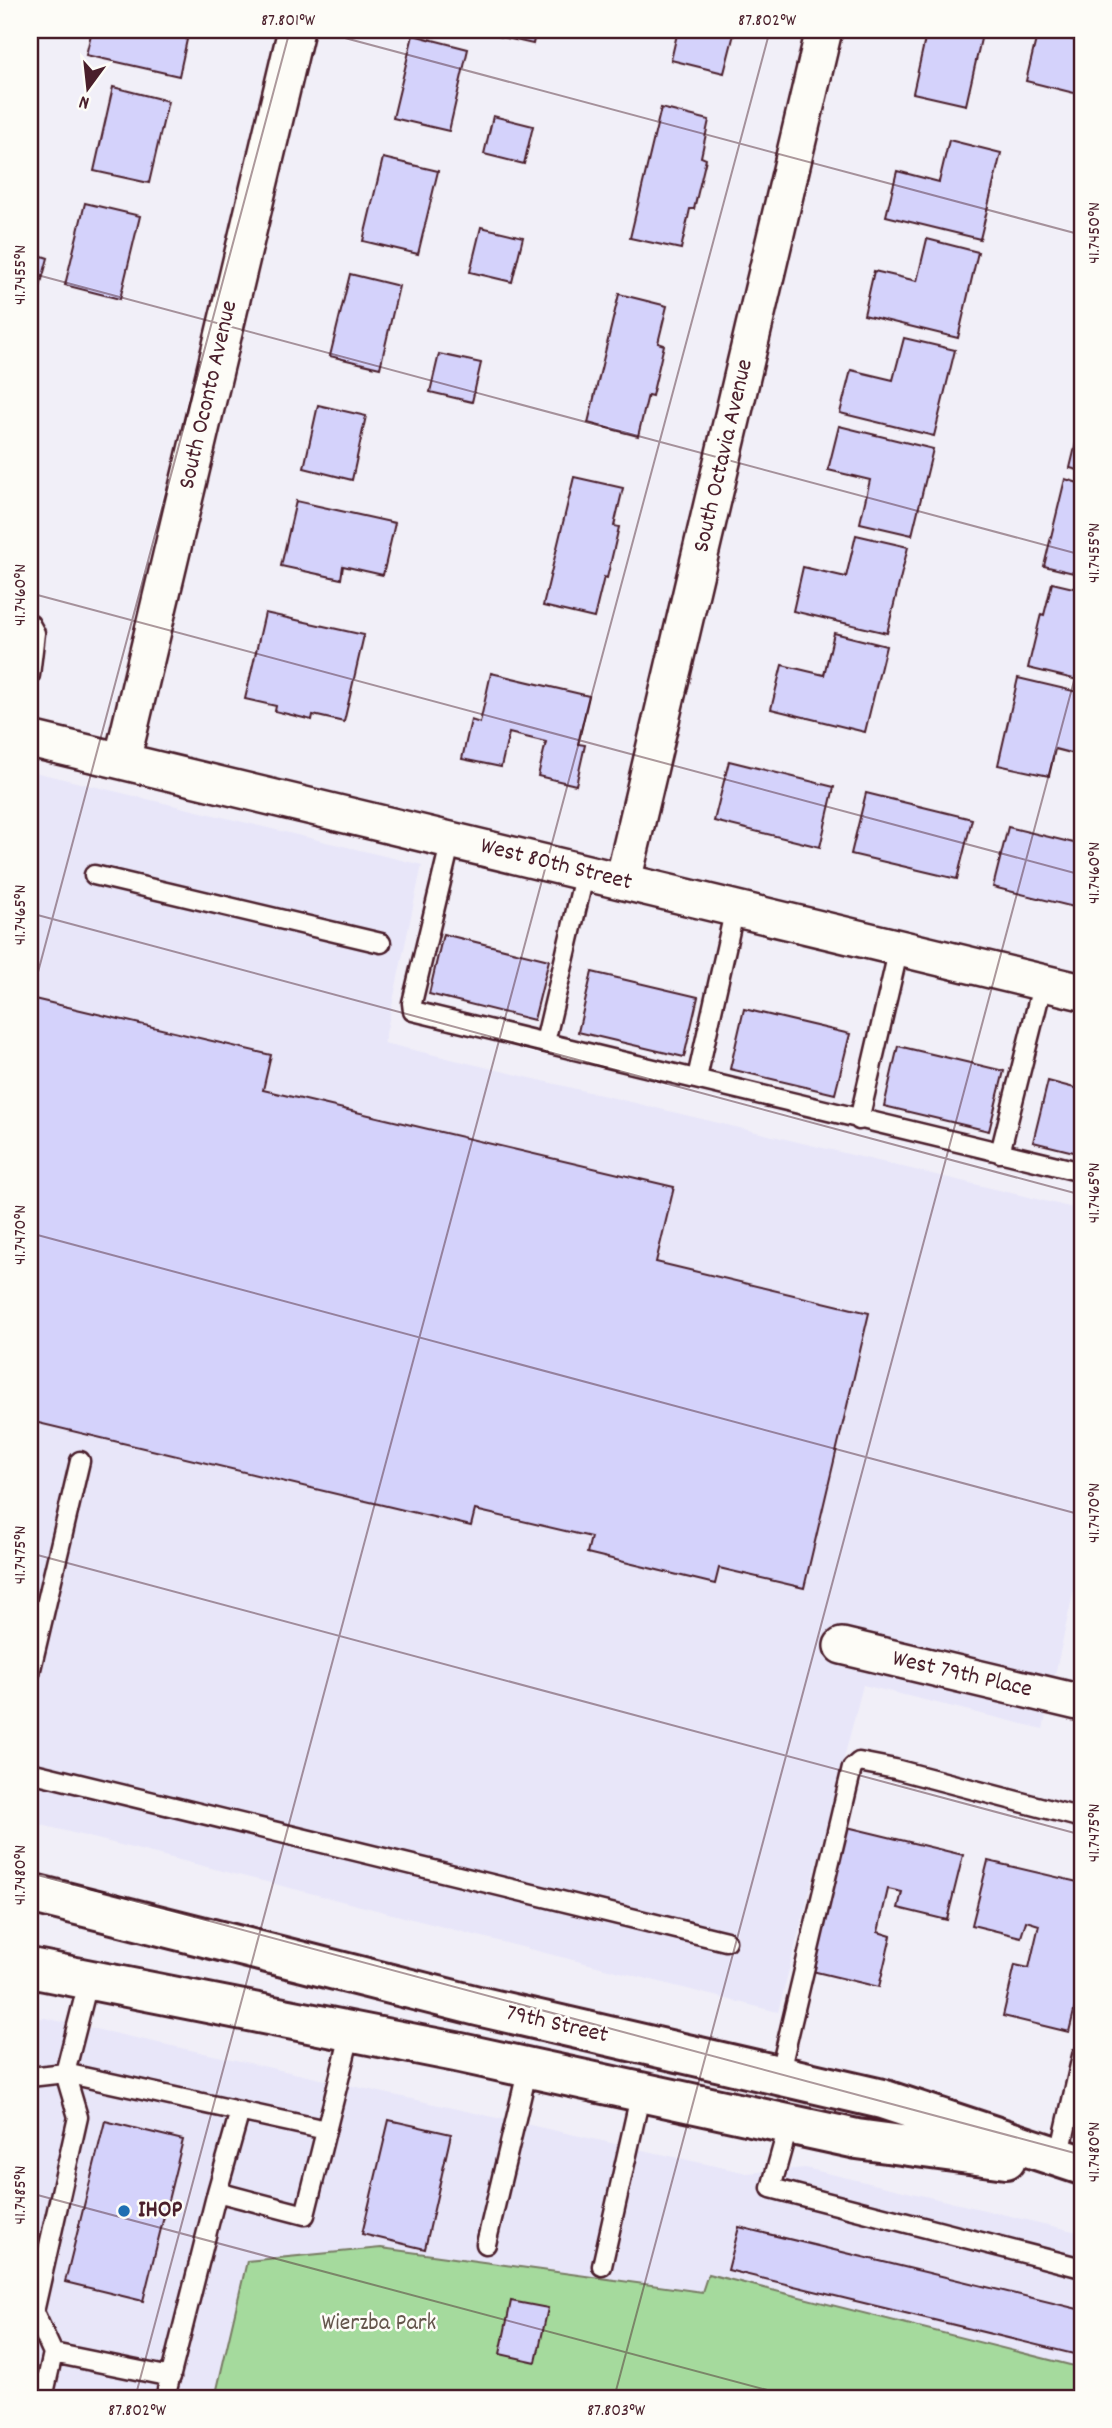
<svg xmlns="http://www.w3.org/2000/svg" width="1112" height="2428" font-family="Dekko,sans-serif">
<rect width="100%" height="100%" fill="#f1eff8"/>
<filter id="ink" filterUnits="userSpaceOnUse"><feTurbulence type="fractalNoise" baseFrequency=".0143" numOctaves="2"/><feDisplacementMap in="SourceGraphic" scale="14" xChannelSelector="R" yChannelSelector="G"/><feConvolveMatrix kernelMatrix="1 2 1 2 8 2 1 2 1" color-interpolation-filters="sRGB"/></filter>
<g filter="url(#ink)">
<!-- built -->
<path fill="#e8e6f9" d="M30,771L422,865L384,1043L1082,1210V1553L1043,1729L863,1685L778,2012L30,1822Z
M45,2018L747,2173L805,2168L1082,2233V2368L708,2274L702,2292L381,2248L247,2261L215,2398H30V2019Z"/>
<!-- green -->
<path fill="#a5da9d" stroke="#787c64" stroke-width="2" d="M381,2248L702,2292L708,2274L1082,2368V2398H215L247,2261Z"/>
<!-- building -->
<path fill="#d4d2fb" stroke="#4a1f2b" stroke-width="2" d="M92,30H164L188,35L179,76L86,55Z
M499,30H536L533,44L498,36Z
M678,30H735L724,73L671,60Z
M927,30H983L966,105L913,93Z
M1038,31L1082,42V95L1026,81Z
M413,35L468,49L449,131L393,118Z
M113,87L168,101L149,183L94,171Z
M661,108L709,120L701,157L706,159L694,209H690L681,249L630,238Z
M493,116L533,126L524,164L484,154Z
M949,140L1001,153L980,239L886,216L897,171L939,182Z
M383,158L438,171L418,254L363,241Z
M85,203L140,216L120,299L65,285Z
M481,227L523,237L512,282L470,272Z
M927,239L978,252L958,338L864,315L874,271L917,281Z
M30,252L48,258L38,294L30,292Z
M350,274L399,286L380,368L330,356Z
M619,294L667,306L658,343L664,345L652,396L648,395L638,436L588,423Z
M904,338L955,350L934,436L840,413L851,370L893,380Z
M439,354L481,363L472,402L430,392Z
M318,405L366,416L352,480L304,468Z
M1082,418V471L1070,468Z
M839,426L933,449L912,535L860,523L870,480L828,470Z
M574,477L623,488L614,526L619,527L607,578L604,577L594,618L543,606Z
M1065,479L1082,484V575L1044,566Z
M296,501L395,523L383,575L343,566L341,579L281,566Z
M856,535L908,547L887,633L793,611L803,567L846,577Z
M1052,583L1082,590V681L1028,668L1041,614L1044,615Z
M265,613L364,635L344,722L313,715L312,720L275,711L276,706L245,699Z
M834,633L886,646L865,732L771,709L782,665L824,675Z
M491,673L589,696L578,744L585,745L576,785L538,776L546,742L509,733L501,767L462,759L471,720L480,723Z
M1018,678L1082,693V756L1055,749L1049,776L998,765Z
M729,761L834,787L820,847L714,821Z
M866,793L972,819L957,879L851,854Z
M1082,804V836L1075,834Z
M1008,827L1082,845V909L993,887Z
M443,934L549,960L534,1020L429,994Z
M592,972L698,997L684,1057L578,1032Z
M30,998L271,1055L263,1090L674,1187L656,1262L869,1313L804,1588L719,1568L715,1584L587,1553L591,1537L475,1510L471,1526L30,1421Z
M744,1009L850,1034L835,1094L730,1069Z
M898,1046L1004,1071L989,1131L884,1106Z
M1048,1081L1082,1090V1154L1033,1142Z
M847,1827L963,1855L947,1920L898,1908L902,1892L888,1889L878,1932L891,1936L879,1987L812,1971Z
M988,1861L1082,1883V1978L1069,2032L1003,2016L1015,1965L1029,1968L1039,1925L1026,1921L1021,1937L972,1925Z
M389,2120L451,2134L425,2249L362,2234Z
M105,2121L183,2140L143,2301L65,2282Z
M739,2227L1082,2310V2356L728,2270Z
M511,2301L548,2308L536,2362L500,2354Z"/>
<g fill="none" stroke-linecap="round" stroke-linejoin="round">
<defs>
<path id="lane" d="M30,624L35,633L30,675
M451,840L412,1003L413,1011C636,1063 859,1120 1082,1172
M94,875L381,943
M545,1042L585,872
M697,1078L735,908
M859,1120L899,948
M1000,1153L1043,982
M30,1673L80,1461
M30,1772L726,1941
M779,2076L852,1768L859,1762L895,1769L1082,1818
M30,2077L65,2073L326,2130
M789,2124L771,2188L1082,2268
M1059,2158L1082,2056
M217,2192L240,2111
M486,2244L528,2068
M602,2266L641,2092
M53,2353L171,2377
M43,2398L53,2353L34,2312L78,2117L65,2073L89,1979
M165,2398L217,2192L305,2215L351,2031"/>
<path id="street" d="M30,739L1082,992
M122,761L296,30
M623,881L824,30
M842,1646L1082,1703"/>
<path id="secondary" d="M30,1893L478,2006L882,2099L1082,2165
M30,1968L456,2052L857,2139L1006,2159"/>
</defs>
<!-- lane casing -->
<use href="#lane" stroke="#4a1f2b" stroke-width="23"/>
<!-- street casing -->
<use href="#street" stroke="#4a1f2b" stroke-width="40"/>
<!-- secondary casing -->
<use href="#secondary" stroke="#4a1f2b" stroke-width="44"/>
<!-- lane -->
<use href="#lane" stroke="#fdfcf7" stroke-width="18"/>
<!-- street -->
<use href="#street" stroke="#fdfcf7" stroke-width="35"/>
<!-- secondary -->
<use href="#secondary" stroke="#fdfcf7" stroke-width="38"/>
</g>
</g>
<!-- ticks -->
<path fill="none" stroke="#4a1f2b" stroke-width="2" stroke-opacity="0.45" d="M315,30L1082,235M30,273L1082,555M30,593L1082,875M30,913L1082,1195M30,1002L290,30M30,1233L1082,1515M30,1553L1082,1835M30,1873L1082,2155M30,2193L797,2398M135,2398L770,30M614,2398L1082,651"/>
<!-- markers -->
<circle fill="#1f6fb2" stroke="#fdfcf7" stroke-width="2.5" cx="124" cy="2211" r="7"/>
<g text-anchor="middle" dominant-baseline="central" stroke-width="5" stroke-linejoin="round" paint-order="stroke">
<!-- street labels -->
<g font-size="24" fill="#4a1f2b" stroke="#fdfcf7">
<text transform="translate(209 395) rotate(-77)">South Oconto Avenue</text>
<text transform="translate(724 456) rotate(-77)">South Octavia Avenue</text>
<text transform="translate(556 865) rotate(14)">West 80th Street</text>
<text transform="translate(962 1675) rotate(13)">West 79th Place</text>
<text transform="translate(557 2025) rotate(13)">79th Street</text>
</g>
<!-- poi labels -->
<g font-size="24" font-weight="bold" fill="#4a1f2b" stroke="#fdfcf7" text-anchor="start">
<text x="138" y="2211">IHOP</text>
</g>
<!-- park labels -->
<g font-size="24" fill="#65574d" stroke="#fdfcf7">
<text x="379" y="2324">Wierzba Park</text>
</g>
</g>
<!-- margin -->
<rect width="1112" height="2428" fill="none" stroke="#fdfcf7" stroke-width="77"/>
<!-- north arrow -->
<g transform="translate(88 88) rotate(195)" stroke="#fdfcf7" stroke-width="5" paint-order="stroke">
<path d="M0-5L12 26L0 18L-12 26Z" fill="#4a1f2b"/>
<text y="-10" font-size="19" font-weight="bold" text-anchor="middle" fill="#4a1f2b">N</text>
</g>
<rect x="38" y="38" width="1036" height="2352" fill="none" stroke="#4a1f2b" stroke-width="2.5"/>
<g font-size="18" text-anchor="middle" fill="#4a1f2b">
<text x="288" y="25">87.801°W</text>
<text x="767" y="25">87.802°W</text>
<text transform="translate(1093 233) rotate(-90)" y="6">41.7450°N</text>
<text transform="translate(19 275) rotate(-90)" y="6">41.7455°N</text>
<text transform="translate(1093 553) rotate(-90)" y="6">41.7455°N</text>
<text transform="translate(19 595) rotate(-90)" y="6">41.7460°N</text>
<text transform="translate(1093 873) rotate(-90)" y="6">41.7460°N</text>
<text transform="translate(19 915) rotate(-90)" y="6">41.7465°N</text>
<text transform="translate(1093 1193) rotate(-90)" y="6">41.7465°N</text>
<text transform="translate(19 1235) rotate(-90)" y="6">41.7470°N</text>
<text transform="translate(1093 1513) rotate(-90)" y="6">41.7470°N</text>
<text transform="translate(19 1555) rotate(-90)" y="6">41.7475°N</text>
<text transform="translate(1093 1833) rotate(-90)" y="6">41.7475°N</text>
<text transform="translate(19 1875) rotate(-90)" y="6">41.7480°N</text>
<text transform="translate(1093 2152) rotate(-90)" y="6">41.7480°N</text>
<text transform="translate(19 2195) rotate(-90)" y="6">41.7485°N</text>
<text x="137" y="2415">87.802°W</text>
<text x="616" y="2415">87.803°W</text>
</g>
</svg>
